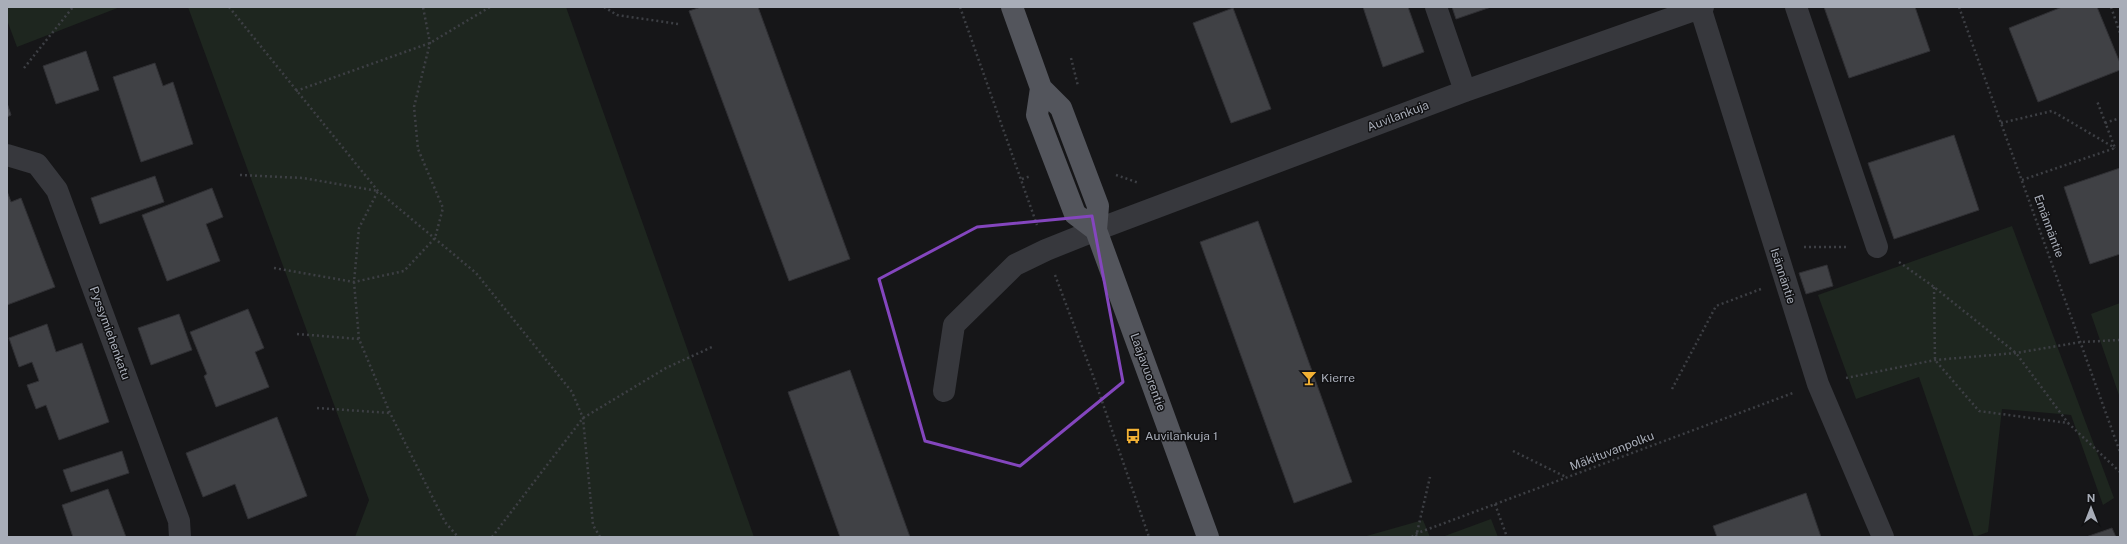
<svg xmlns="http://www.w3.org/2000/svg" width="2127" height="544" font-family="'Public Sans',sans-serif">
<rect width="100%" height="100%" fill="#161618"/>
<!-- green -->
<path fill="#1e261f" d="M7,7H120L17,47L7,20Z
M188,7H566L754,537H355L369,500Z
M2012,226L2114,498L2103,505L2071,415L2002,409L1988,532L1974,537L1919,377L1856,399L1818,295Z
M2120,303V398L2091,314Z
M1491,519L1498,537H1442Z
M1423,520L1430,537H1363Z"/>
<!-- building -->
<path fill="#404145" stroke="#303034" d="M701,7H758L850,259L789,281L689,11Z
M1363,7H1408L1424,52L1383,67Z
M1452,7H1491L1456,19Z
M1824,7H1915L1930,51L1849,78Z
M2062,7H2097L2120,63V70L2038,102L2009,28Z
M1233,8L1271,109L1231,123L1193,23Z
M86,51L99,90L56,104L43,66Z
M155,63L163,86L173,82L193,144L141,162L113,77Z
M7,103L11,115L7,117Z
M1954,135L1979,210L1894,239L1868,163Z
M2120,168V254L2090,264L2064,187Z
M155,176L164,202L100,224L91,198Z
M212,188L223,217L206,224L220,261L167,281L142,215Z
M7,191L11,202L21,198L55,287L7,305Z
M1258,221L1352,482L1294,503L1200,242Z
M1827,265L1833,286L1806,294L1799,273Z
M248,309L264,348L255,352L269,387L216,407L204,376L207,374L190,332Z
M179,314L192,350L151,365L138,328Z
M47,324L56,352L82,343L109,422L59,440L46,405L36,409L27,385L39,381L32,362L19,367L9,338Z
M850,370L910,537H840L788,392Z
M277,417L307,496L248,519L235,484L203,497L186,453Z
M122,451L129,473L71,492L63,470Z
M108,489L126,537H73L62,505Z
M1806,493L1821,537H1717L1713,526Z
M2112,528L2116,537H2086Z"/>
<g fill="none" stroke-linecap="round" stroke-linejoin="round">
<!-- path -->
<path stroke="#3d3f44" stroke-width="2.5" stroke-dasharray="2 3" stroke-linecap="butt" d="M229,7L378,191L476,273L572,392L583,418L593,525L600,537
M604,7L617,15L678,24
M960,7L1037,225
M1959,7L2120,452
M2111,7L2120,33
M1071,58L1078,86
M24,68L73,7
M296,91L430,43L490,7
M2001,123L2052,111L2115,148
M2105,123L2120,118
M240,175L303,178L378,191L359,228L354,282L359,339L390,413L445,522L458,537
M1116,175L1139,183
M1022,179L1031,176
M2022,180L2115,148L2097,101
M1804,247H1849
M1899,262L1934,287L2016,353L2068,423
M274,268L354,282L404,271L435,238L443,208L418,149L414,107L430,43L423,7
M1055,275L1095,381L1149,537
M1934,287L1935,360L1979,411L2068,423L2120,472
M297,334L359,339
M1846,378L1935,360L2016,353L2081,342L2120,340
M1672,389L1716,306L1761,289
M317,408L390,413
M1513,451L1566,477
M1495,504L1507,537
M492,537L583,418L666,368L712,347
M1412,537L1415,534L1793,393
M1416,537L1430,477"/>
<!-- minor -->
<path stroke="#37383d" stroke-width="22" d="M1436,7L1465,91
M1700,7L1818,384L1883,537
M1796,7L1877,247
M7,155L37,164L57,190L179,521L180,537
M944,391L954,325L1015,265L1046,250L1096,230L1465,91L1703,7"/>
<!-- major -->
<path stroke="#53555c" stroke-width="22" d="M1012,7L1041,88L1061,108L1098,206L1096,230L1208,537
M1041,88L1037,115L1075,214L1096,230"/>
</g>
<!-- marked area -->
<path fill="none" stroke="#8446be" stroke-width="3" stroke-linejoin="round" d="M1092,216L1123,382L1020,466L925,441L879,279L977,227Z"/>
<!-- icons -->
<defs>
<symbol id="bar-bare" viewBox="-9 -9 18 18"><path d="M-6-5H6L.8 .8V4.5H3.5V6h-7V4.5H-.8V.8Z" fill="#f2b134" stroke="#111113" stroke-width="2.5" paint-order="stroke"/></symbol>
<symbol id="bus-bare" viewBox="-9 -9 18 18"><path d="M-5-6H5V4H4V6H2V4H-2V6H-4V4H-5ZM-3.5-4V0h7V-4ZM-3.5 1.2v1.5H-2V1.2ZM2 1.2v1.5H3.5V1.2Z" fill="#f2b134" stroke="#111113" stroke-width="2.5" paint-order="stroke"/></symbol>
</defs>
<g fill-rule="evenodd">
<use href="#bar-bare" x="1298" y="367" width="22" height="22"/>
<use href="#bus-bare" x="1122" y="425" width="22" height="22"/>
</g>
<g text-anchor="middle" dominant-baseline="central" stroke-width="3" stroke-linejoin="round" paint-order="stroke">
<!-- street labels -->
<g font-size="12" fill="#a8adb8" stroke="#111113">
<text transform="translate(1398 116) rotate(-21)">Auvilankuja</text>
<text transform="translate(2049 226) rotate(70)">Emännäntie</text>
<text transform="translate(1783 276) rotate(72)">Isännäntie</text>
<text transform="translate(110 333) rotate(70)">Pyssymiehenkatu</text>
<text transform="translate(1148 372) rotate(70)">Laajavuorentie</text>
<text transform="translate(1612 451) rotate(-21)">Mäkituvanpolku</text>
</g>
<!-- poi labels -->
<g font-size="12" fill="#a8adb8" stroke="#111113" text-anchor="start">
<text x="1321" y="378">Kierre</text>
<text x="1145" y="436">Auvilankuja 1</text>
</g>
</g>
<!-- border -->
<rect width="2127" height="544" fill="none" stroke="#a8adb8" stroke-width="16"/>
<!-- north arrow -->
<g transform="translate(2091 508)" stroke="#111113" stroke-width="3" paint-order="stroke">
<path d="M0-3L7 15L0 10L-7 15Z" fill="#a8adb8"/>
<text y="-6" font-size="11" font-weight="bold" text-anchor="middle" fill="#a8adb8">N</text>
</g>
</svg>
